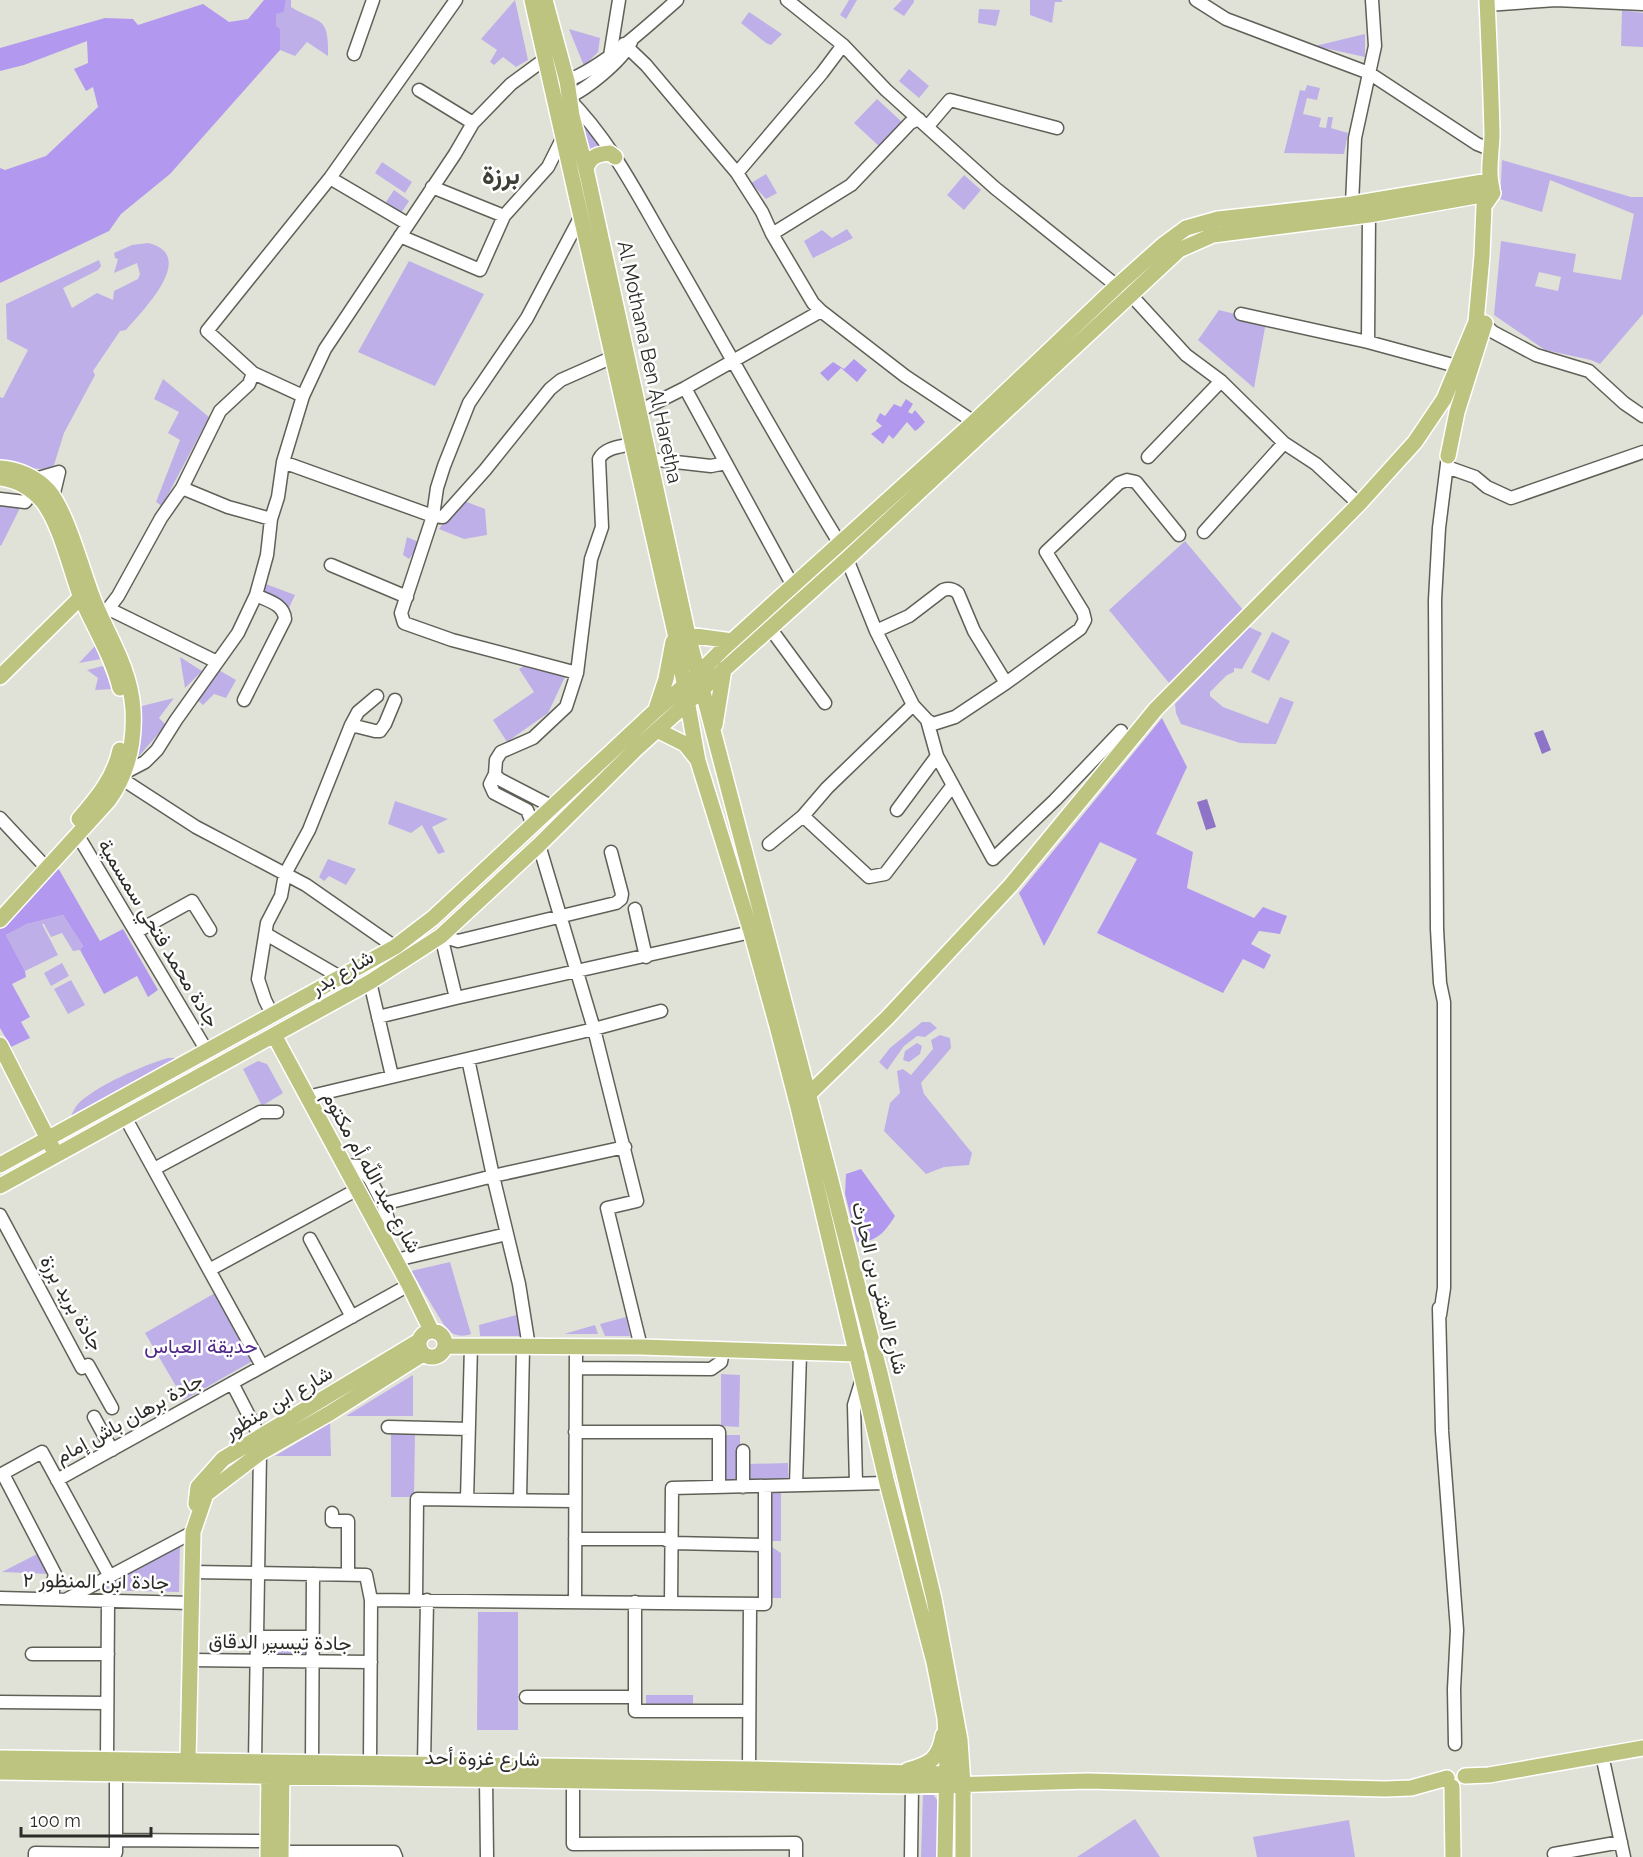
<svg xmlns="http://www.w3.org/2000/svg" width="1643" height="1857" font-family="Raleway,Vazirmatn,sans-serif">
<rect width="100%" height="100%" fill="#e0e2d7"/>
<!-- green -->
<path fill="#bfafe9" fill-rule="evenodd" d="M286,0H291V7C320,25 329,14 328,56L307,42L295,56L280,50V29L276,25V13L284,12Z
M515,0L528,60L516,67L503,57L494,65L490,62L497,50L481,39Z
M849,0H857L846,19L840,15Z
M902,0H914V2L904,16L893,9Z
M1030,0H1062V2H1055L1052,23L1030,15Z
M979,9L1000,10L996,26L978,23Z
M1622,10L1643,13V47L1621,46Z
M749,12L782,34L771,45L766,43L741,23Z
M569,29L600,38L598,52L584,66Z
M1365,34V57L1315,46Z
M909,69L929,86L919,98L899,81Z
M1307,85L1320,88L1317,100L1307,98L1303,114L1321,118L1319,127L1326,128L1328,117H1333L1331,128L1348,133L1344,154L1284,153L1300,90L1305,91Z
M877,99L902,122L880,147L854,123Z
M584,120L609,150L588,158Z
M1502,160L1631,197H1643V314L1600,364L1591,360L1545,350L1494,315L1501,241L1576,254L1573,272L1621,280L1634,214L1550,180L1542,212L1500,199ZM1539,272L1561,277L1558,291L1535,286Z
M382,162L412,182L405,193L375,173Z
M766,174L777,193L766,199L751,183Z
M964,175L981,190L964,210L947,195Z
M394,190L409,201L401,213L386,202Z
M847,229L853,238L813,258L804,241L822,230L832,238Z
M148,243C199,255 142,311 126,330L120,331L93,371L95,375L64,433L54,465L48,469H39L0,464V397L3,398L28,350L7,339L6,304L99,260L101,266L98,270L63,288L72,308L97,293L113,300L114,291L138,279L140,274L137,263L114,273L118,259L115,258L114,253L132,245Z
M409,261L484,294L435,386L358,352Z
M1219,310L1266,322L1254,388L1198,340Z
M163,379L209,417L162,506L156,502L180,440L168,433L179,412L154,399Z
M459,499L485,509L487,535L464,539L439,529Z
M0,501L21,506L1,546L0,545Z
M407,537L421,543L409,559L403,555Z
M1185,541L1244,611L1169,683L1109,610Z
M263,583L295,595L288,610L257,598Z
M1249,627L1262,633L1242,669L1234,668V672L1227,675L1210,692V696L1223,707L1268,724L1280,697L1294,702L1276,744L1240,743L1181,724L1176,713L1175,704Z
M1272,632L1290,641L1269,681L1251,672Z
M95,646L101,659L79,663Z
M180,657L202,671L185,688Z
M103,666L112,689L95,690L98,678L87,670Z
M524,666L565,677L548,713L507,742L493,720L534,692L519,669Z
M217,669L236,680L226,698L214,694L203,705L195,698Z
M174,698L159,718L166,725L139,756L135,753L138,707Z
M395,801L448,819L432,827L445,852L438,854L422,825L411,833L388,824Z
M328,859L356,869L346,885L329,876L324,881L319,877Z
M63,915L83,946L80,950L73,951L62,933L51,937L44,924H42L58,955L25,971L6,935L27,924Z
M62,963L69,976L51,986L44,973Z
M71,980L85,1005L68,1014L54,989Z
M922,1022H930L937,1028L925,1037L917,1036L904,1046L887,1070L879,1062L890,1048Z
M940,1035L950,1038L951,1048L921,1083L924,1094L972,1153L969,1165L944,1167L926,1174L884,1131L890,1103L900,1093L897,1071L903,1069L911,1075L933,1049L931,1040Z
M917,1043L922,1046L920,1054L909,1062L903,1060L905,1051Z
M168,1058H178L71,1116C73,1112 75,1107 78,1104C95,1086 144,1065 168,1058Z
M258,1061L267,1064L283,1093L262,1106L243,1069Z
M450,1262L471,1334C463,1337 454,1336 447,1330L411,1271Z
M215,1293L217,1297L220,1296L256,1359L184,1400L145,1333Z
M520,1314L525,1336H480L479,1325Z
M626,1317L630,1336H605L600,1324Z
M595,1325L598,1334H564Z
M721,1374L740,1375L739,1427L721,1426Z
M413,1375V1416H346Z
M330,1423L331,1456H275Z
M391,1433H415L414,1497H391Z
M724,1435H740V1481H723Z
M788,1463V1478L746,1480L748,1464Z
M770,1493H781V1541H769Z
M180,1540L179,1592L90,1590Z
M766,1543L781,1553V1598H766Z
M39,1553L50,1574L2,1572Z
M478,1612H518V1730H477Z
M257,1637H312L311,1661H256Z
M646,1695H693V1710H646Z
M923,1794H933L939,1803L938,1857H921Z
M1135,1819L1160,1857H1077Z
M1349,1820L1355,1857H1257L1253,1837Z"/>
<!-- forest -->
<path fill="#b299ef" d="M264,0H286L284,12L276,14V25L280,29V50L170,174L121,214L109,231L0,283V168L5,170L46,156L98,107L93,87L86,91L74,69L88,63L87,41L24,65L0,71V48L105,18L133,19L138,25L203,4L229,22L248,19Z
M854,359L867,370L857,382L841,368L828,381L820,373L833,362L844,369Z
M906,399L913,404L908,412L912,414L915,410L925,422L918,429L915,431L907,422L893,439L889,435L883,444L871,434L882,426L876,421L880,413L885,416L894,404L901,407Z
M1162,718L1187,767L1156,834L1193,852L1187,888L1254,918L1263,907L1287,916L1280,934L1259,931L1251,944L1271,955L1264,969L1243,959L1223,993L1097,933L1137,859L1100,842L1044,946L1019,893Z
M57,866L100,941L123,929L158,990L148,997L137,976L104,994L80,950L83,946L63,915L27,924L6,935L25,971L26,977L12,984L30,1017L21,1022L30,1038L11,1047L0,1028V925Z
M861,1169L895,1216C885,1232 877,1242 857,1242L845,1194L846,1174Z"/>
<!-- water -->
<path fill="#8e74c7" d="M1543,730L1551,750L1542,754L1534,733Z
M1207,799L1216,827L1206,830L1197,802Z"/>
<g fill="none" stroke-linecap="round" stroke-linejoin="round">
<defs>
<path id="minor" d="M787,0L843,45L886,90L995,188L1117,286
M1196,0L1226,19L1369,73L1477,144L1492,150
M1487,5L1556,0L1643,4
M624,44L646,65L737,173L762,212L772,234L813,303L821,311L905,376L974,422
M354,54L373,0
M610,56L619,0
M559,84C601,70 644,29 677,0
M419,90L473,123
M568,98C611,141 638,196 669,249C726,347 780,447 840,544
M563,99C583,93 622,61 631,42
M928,126L950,100L1057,128
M737,173L822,73L843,45
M330,178L408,224
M432,187L504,216L548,167L563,137
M1352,204L1355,138L1375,46L1372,0
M581,216L527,318L469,403L444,466L437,488L433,516L443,517L485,470L550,389L561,380L613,357
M772,234L851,185L910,123L919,119
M400,236L480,270L504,216
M1131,295L1186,355L1221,381L1284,443L1316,464L1359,504
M1241,314L1368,342L1449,364
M1484,324L1493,332L1536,355L1589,371L1624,403L1643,416
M1368,342L1369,215
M253,373L303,396
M685,388L793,586
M639,411L685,388L821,311
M1148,457L1221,381
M649,459L711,466L726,463
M283,462L433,516L401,613L404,623L452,640L577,673L566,707L533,738L501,752L496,760L495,774L490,784L494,793L527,810L533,825
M1447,467L1475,477L1487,487L1511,498L1643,452
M30,484L35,479L59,472L52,501
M182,488L228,507L271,519
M0,499L25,502L33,492
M1204,532L1284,443
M847,559L876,631L913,705L927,720L937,756L993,859L1055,800L1121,731
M331,565L407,597
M109,609L217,662
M102,617L118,596L161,518L182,488L220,411L249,384L253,373L207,331L330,178L456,0
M770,628L825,703
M876,631L909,616L943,590C949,588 953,589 958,593L974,631L1006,683
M577,673L591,559L602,527L599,459C605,447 621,447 632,444
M244,700L285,619C284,604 268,601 256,595
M913,705L827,788L803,816L869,877L885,874L953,785
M927,720L933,724L955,717L1006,683L1080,629L1085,620L1083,612L1046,552L1119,483L1127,480L1136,482L1179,535
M351,725L375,731H380L385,724L395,700
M124,773L145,762L157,750L176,720L238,633L256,595L267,555L271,519L278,497L283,462L303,396L325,349L455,154L473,123L511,84L545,59
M495,774L499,779L553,807
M122,779L196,827L306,885L395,947
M897,810L937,756
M0,818L41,862
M77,834L207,1051
M769,844L803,816
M635,909L646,957
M136,932L192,901L210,930
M266,934L340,977
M370,982L392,1076
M456,998L441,936L458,941L616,903L621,899L622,894L611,852
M272,1014L265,1000L258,979L267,923L281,896L285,874L309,830L351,725L358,712L377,696
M378,1017L456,998L751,932
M468,1059L493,1176L625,1147
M307,1097L594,1029L539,845
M125,1117L262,1366
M344,1165L359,1166L370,1179L383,1204
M154,1169L260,1112H277
M0,1215L82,1368L88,1365L112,1408
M507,1234L519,1284L529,1347
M383,1235L389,1222L383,1204L493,1176L507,1234L396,1260
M310,1239L352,1317
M209,1270L358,1189
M1439,1308L1442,1431L1457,1630L1454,1689L1455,1744
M1440,1315L1444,1288V1002L1440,983L1437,929L1435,600L1439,528L1448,456
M641,1347L607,1208L637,1201L594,1029L661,1011
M576,1368L711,1369L721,1362L723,1350
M232,1383L260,1437
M94,1417L112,1450
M388,1427L469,1429
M575,1432H719V1487
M743,1451V1487
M3,1474L55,1574L53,1582V1599
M0,1475L42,1452L109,1575
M57,1480L409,1285
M856,1484L854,1405L862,1379
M796,1485L800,1353
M467,1500L471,1346
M520,1500L523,1347
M332,1513V1521H348V1575
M575,1539H664L672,1543L764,1545
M192,1572L366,1575L371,1600L370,1763
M0,1598L191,1603
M67,1599L193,1532
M371,1600L765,1604V1486
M416,1600L417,1499L575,1501
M575,1602L576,1347
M635,1602V1711H749
M671,1603L672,1488L887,1483
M257,1637H312
M32,1654H108
M190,1660L371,1662
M526,1697H635
M0,1702L107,1703
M1602,1755L1624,1857
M107,1759L108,1601
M255,1761L260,1453
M312,1763L313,1574
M424,1764L427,1600
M749,1769L750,1604
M486,1779L487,1857
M573,1781V1844L796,1843V1857
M116,1840L268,1841
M281,1852H394L396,1857
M1554,1854L1621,1842
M35,1857V1853L114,1854
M114,1857L116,1852V1774
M911,1857L912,1786"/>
<path id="major" d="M532,0L675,633L698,761L751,932L777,1026L798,1107L887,1483L934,1662L945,1718L947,1754L945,1857
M545,0L567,81L572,116L586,169L688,635L828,1169L880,1373L934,1599L960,1740L963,1785V1857
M1487,0C1489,44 1491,89 1492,134C1492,151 1487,172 1492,188
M586,169C590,156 598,154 610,153L615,157
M1448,456L1457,412L1485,323
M0,468C18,469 36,477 49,491C66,511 81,566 91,593C105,632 130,665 133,709C135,742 128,773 109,800L0,920
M0,478C17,480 32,489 43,502C60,524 70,568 80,595C93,626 112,655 120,688
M688,635L732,641
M0,677L81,597
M656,709L666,679L673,642
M715,725L724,669
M657,730L685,744L697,759
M79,819C97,798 114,778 120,750
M274,1035L409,1285L431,1330
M0,1045L52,1147
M808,1095L887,1018L1011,885L1156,709L1359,504L1415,442L1444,399L1476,322L1482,256L1484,206L1493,193
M0,1165L395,947L433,918L655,711L698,674L723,649L974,422L1117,286L1163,245L1186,228L1218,219L1352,204L1489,181
M0,1186L370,982L441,936L539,845L636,749L847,559L1179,250L1213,235L1369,215L1493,193
M419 1344a13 13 0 1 1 26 0a13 13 0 1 1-26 0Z
M445,1346L641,1347L857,1354
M196,1504L198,1487L223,1459L419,1341
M0,1758L749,1769L955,1774
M188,1760L193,1532L206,1494L260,1453L330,1413L423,1354
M908,1770C930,1764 939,1759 943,1735
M0,1772L912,1786L1088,1781L1385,1789L1411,1788L1447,1778
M1465,1776L1489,1775L1643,1748
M1452,1787L1453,1857
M268,1857L269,1768
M281,1857L282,1767"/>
</defs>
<!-- minor casing -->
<use href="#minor" stroke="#5f6057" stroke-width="15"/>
<!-- major casing -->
<use href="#major" stroke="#fff" stroke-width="18"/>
<!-- minor -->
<use href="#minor" stroke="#fff" stroke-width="12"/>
<!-- major -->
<use href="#major" stroke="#bdc47f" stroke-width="15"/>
</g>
<g text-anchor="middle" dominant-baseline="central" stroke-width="5" stroke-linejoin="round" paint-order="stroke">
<!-- street labels -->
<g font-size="20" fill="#2c2c28" stroke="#fff">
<text transform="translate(650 362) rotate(78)">Al Mothana Ben Al Haretha</text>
<text transform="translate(159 933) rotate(59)">جادة محمد فتحي سمسمية</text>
<text transform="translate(342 972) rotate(-30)">شارع بدر</text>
<text transform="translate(372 1172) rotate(61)">شارع عبد اللّه أم مكتوم</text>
<text transform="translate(880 1288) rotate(76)">شارع المثنى بن الحارث</text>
<text transform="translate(72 1303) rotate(60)">جادة بريد برزة</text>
<text transform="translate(278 1402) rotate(-31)">شارع ابن منظور</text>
<text transform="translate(129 1418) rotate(-29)">جادة برهان باش إمام</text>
<text transform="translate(96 1581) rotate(1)">جادة ابن المنظور ٢</text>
<text transform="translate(280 1642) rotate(1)">جادة تيسير الدقاق</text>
<text transform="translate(482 1758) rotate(1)">شارع غزوة أحد</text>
</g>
<!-- park labels -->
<g font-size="20" fill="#4e2688" stroke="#fff">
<text x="201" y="1346">حديقة العباس</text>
</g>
<!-- district labels -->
<g font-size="26" font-weight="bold" fill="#3d3f36" stroke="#fff">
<text x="501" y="175">برزة</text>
</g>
</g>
<!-- scale -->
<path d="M21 1827v9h130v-9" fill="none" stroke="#2c2c28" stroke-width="3"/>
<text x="30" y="1827" font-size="18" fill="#2c2c28" stroke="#ffffff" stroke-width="4.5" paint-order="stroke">100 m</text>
</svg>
